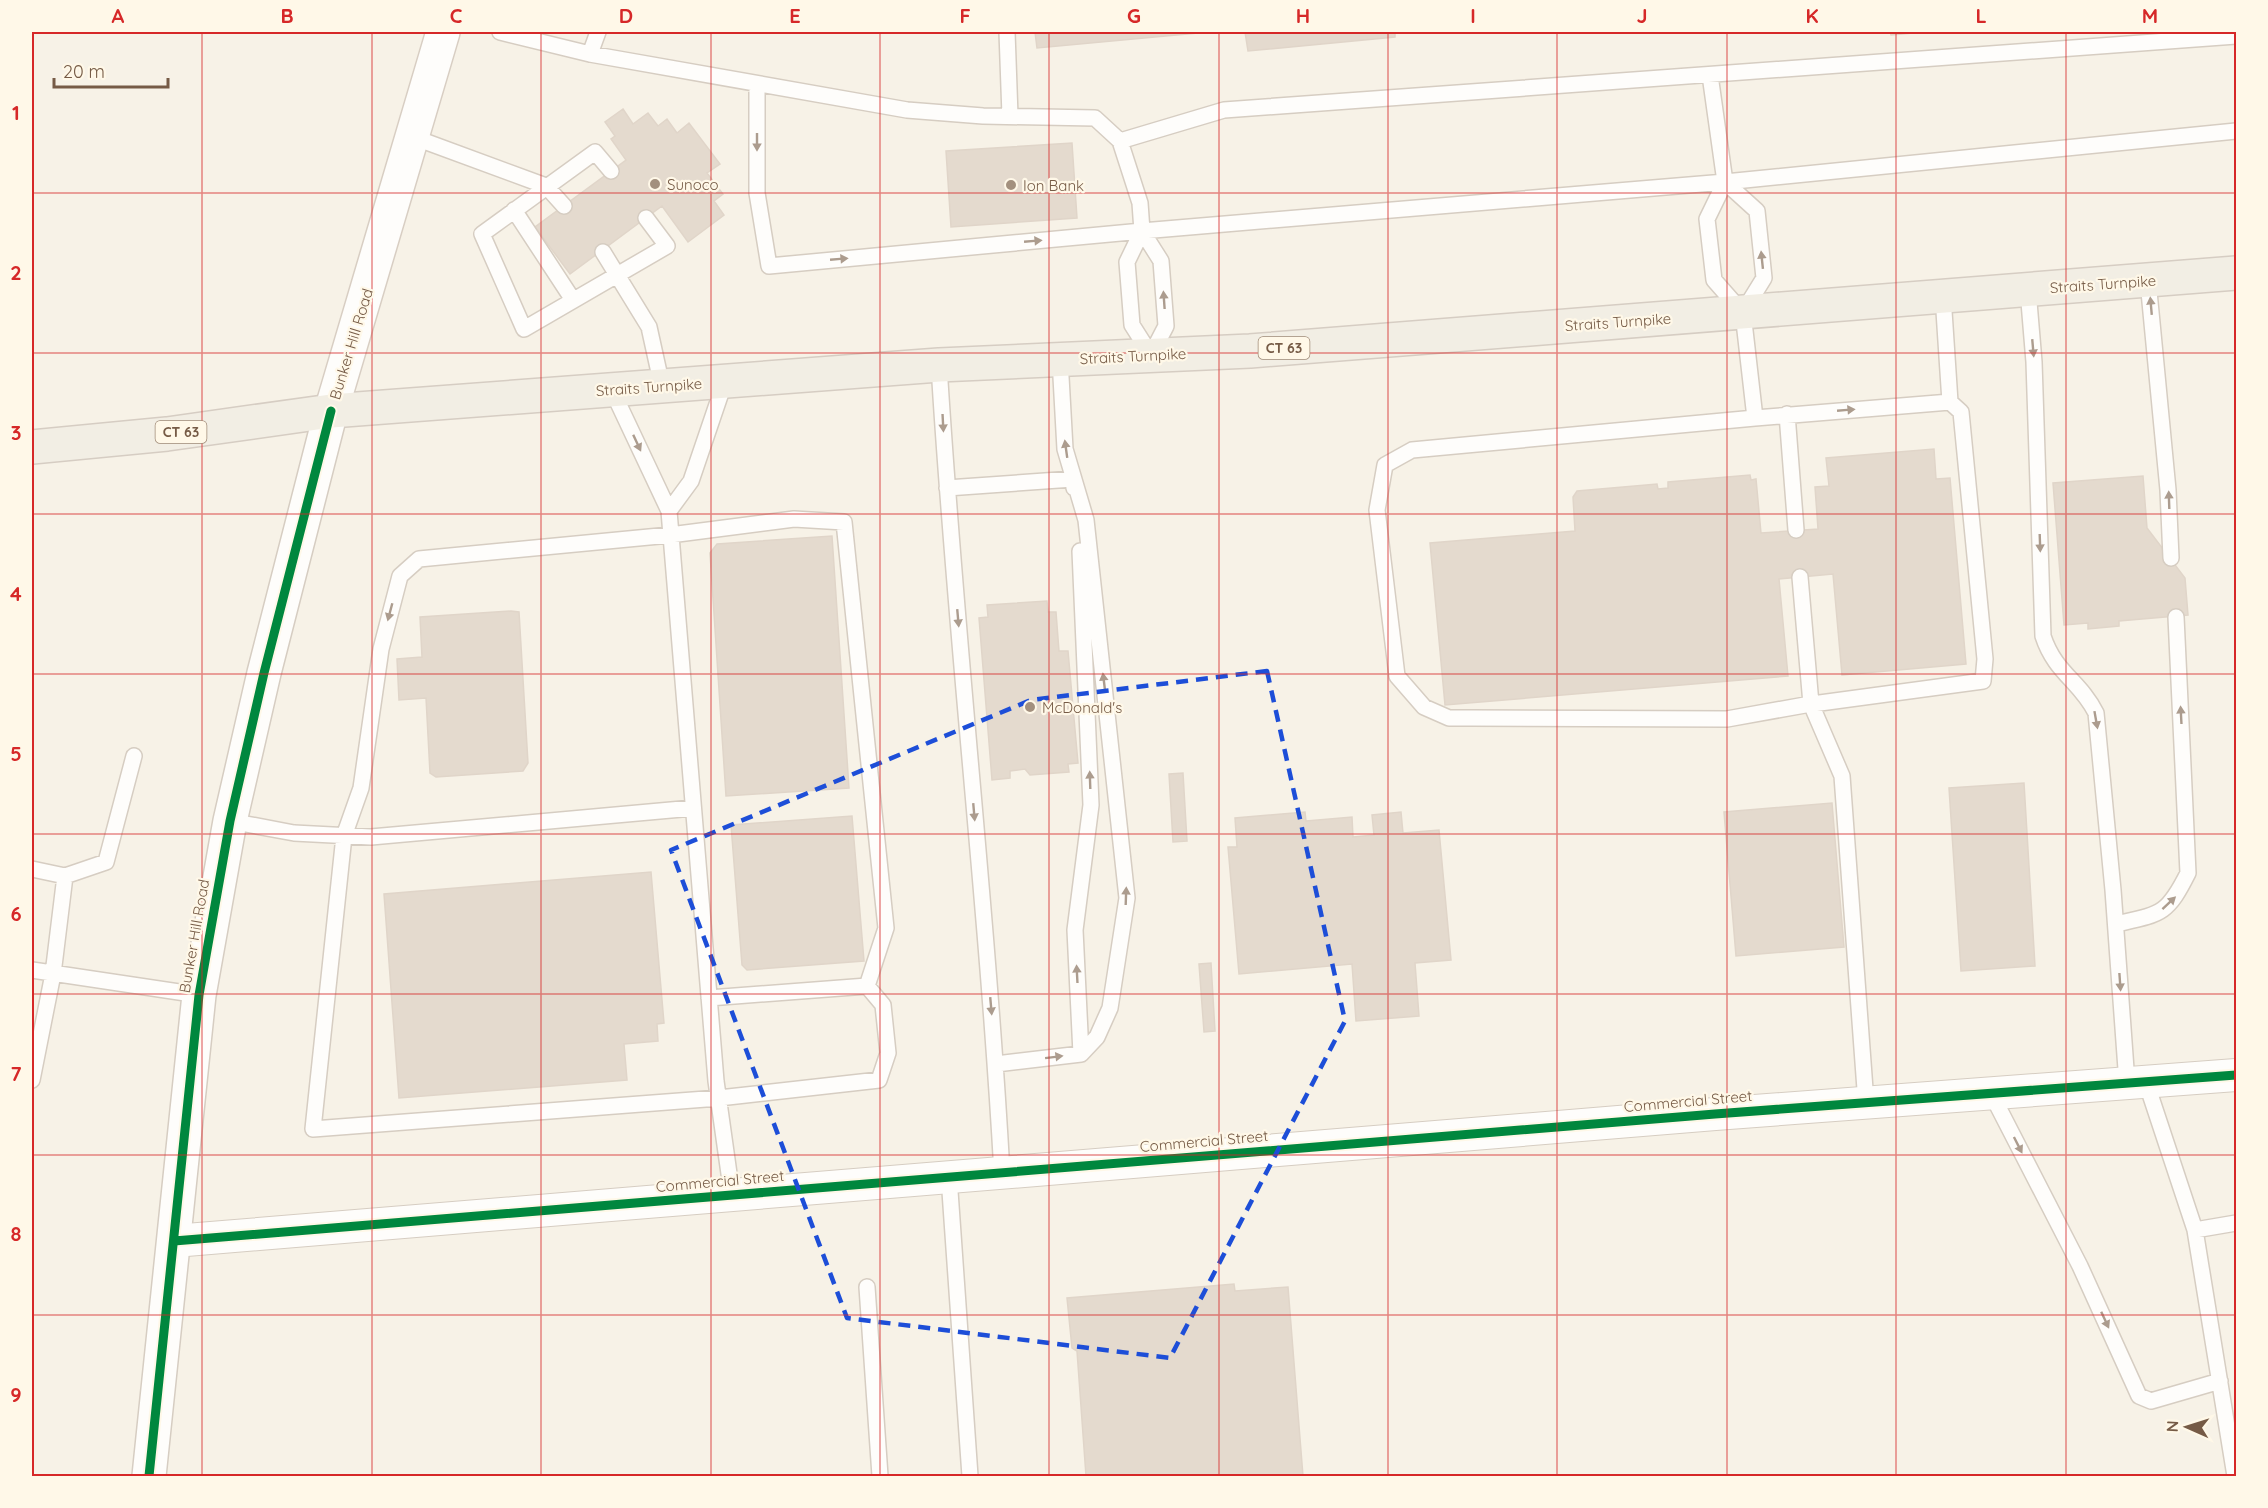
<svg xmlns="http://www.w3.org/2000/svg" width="2268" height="1508" font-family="Quicksand,sans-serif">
<rect width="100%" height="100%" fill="#f7f2e7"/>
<!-- building -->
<path fill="#e4dace" stroke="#e0d5c9" stroke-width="1.5" d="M1035,32H1209L1037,48Z
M1245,32H1395V37L1248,51Z
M1890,32H1925L1891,35Z
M623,109L633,124L648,113L658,126L667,119L677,133L689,123L720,164L707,173L723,194L714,201L724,215L688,242L662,206L570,274L535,227L626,160L611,139L615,136L605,122Z
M1072,143L1077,218L951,227L946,151Z
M1934,449L1936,479L1950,478L1966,664L1842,675L1833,574L1779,579L1788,676L1445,705L1430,543L1575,531L1573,497L1577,491L1657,484L1658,489L1668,488V482L1750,475L1751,480L1756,479L1761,533L1818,529L1815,487L1829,486L1826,458Z
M2143,476L2147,528L2185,578L2188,615L2119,621V626L2088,629V623L2064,625L2053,483Z
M832,536L849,788L726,796L710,553L717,544Z
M1047,601L1048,612H1056L1059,651H1068L1078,763L1068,764L1069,772L1030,775L1025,769L1010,771V778L992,780L979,618L988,617L987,605Z
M511,611L519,612L528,763L523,771L436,777L430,773L426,698L399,700L397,659L422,657L420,617Z
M1183,773L1187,841L1173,842L1169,774Z
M2024,783L2035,966L1961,971L1949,788Z
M1832,803L1844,947L1736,956L1724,812Z
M1305,812L1306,821L1352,817L1353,837L1374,835L1372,815L1401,812L1403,833L1439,830L1451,960L1415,963L1419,1016L1356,1021L1352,964L1239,974L1228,847H1237L1235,818Z
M852,816L864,961L747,970L742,965L731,825Z
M651,872L664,1023L657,1024L658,1041L624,1044L627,1080L399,1098L384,894Z
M1211,963L1215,1031L1204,1032L1199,964Z
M1234,1284L1235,1291L1288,1287L1303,1476H1086L1077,1351L1072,1348L1067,1298Z"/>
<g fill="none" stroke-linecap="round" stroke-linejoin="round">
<defs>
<path id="service" d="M500,32L590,54L907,110L983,116L1095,118L1120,141L1140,203L1142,231L1127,262L1132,325L1151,355
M1007,32L1010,116
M590,54L598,32
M1710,75L1725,182L1707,219L1714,280L1743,313L1755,418L1412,450L1385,465L1377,510L1397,676L1424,707L1449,718H1471L1727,719L1805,705L1983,681L1985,659L1961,412L1950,402
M757,84V193L769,266L1142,231L1725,182L2236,131
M413,137L546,186L564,206
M1120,141L1224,110L2236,36
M611,171L595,152L482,234L524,329L667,246L646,218
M1725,182L1757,211L1764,278L1743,312
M514,210L573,300
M1142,231L1161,261L1166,326L1151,355
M603,252L649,327L662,386
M2148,281L2168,490L2171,558
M2028,290L2034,362L2043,636C2055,673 2080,681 2096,713L2113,890L2127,1083
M939,365C955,634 987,903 1002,1173
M612,390L669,511L691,481L725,381
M1787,414L1796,530
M1755,418L1950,402L1943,296
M947,488L1073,479L1074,488
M669,511L716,1081L732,1195
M1080,551L1091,805L1075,930L1081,1054
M1800,577L1811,704L1842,776L1866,1103
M230,821L294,833L371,837L693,808
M32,869L65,876L53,974L32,1080
M65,876L106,862L134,756
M2116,924C2161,914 2167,915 2188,873L2176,617
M32,970L199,995
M709,998L867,986L886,928L844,522L794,519L670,535L419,559L400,576L381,649L361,788L344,836L313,1129L719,1098L879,1080L888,1053L883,1005L867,986
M996,1064L1081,1054L1097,1037L1110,1008L1127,898L1086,520L1065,449L1060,359
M2146,1082L2195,1230L2235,1476
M1991,1093L2080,1266L2139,1396L2151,1401L2220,1381
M949,1177L970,1476
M2195,1230L2236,1223
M867,1287L880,1476"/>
<path id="minor" d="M174,1241L1715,1114L2236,1075"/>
<path id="tertiary" d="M149,1476L199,995L230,821L264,673L331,411"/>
<path id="secondary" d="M331,411L443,32"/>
<path id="primary" d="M32,447L167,434L331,411L939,365L1250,351L2236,273"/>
</defs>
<!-- service casing -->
<use href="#service" stroke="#d6cdc2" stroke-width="18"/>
<!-- minor casing -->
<use href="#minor" stroke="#d6cdc2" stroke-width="34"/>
<!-- tertiary casing -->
<use href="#tertiary" stroke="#d6cdc2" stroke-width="36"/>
<!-- secondary casing -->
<use href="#secondary" stroke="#d8cec3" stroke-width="36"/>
<!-- primary casing -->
<use href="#primary" stroke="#d6cdc3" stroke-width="36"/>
<!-- service -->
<use href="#service" stroke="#fefdfb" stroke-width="15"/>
<!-- minor -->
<use href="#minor" stroke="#fefdfb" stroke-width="32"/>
<!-- tertiary -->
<use href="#tertiary" stroke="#fefdfb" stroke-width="33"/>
<!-- secondary -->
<use href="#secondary" stroke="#fefdfb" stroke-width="33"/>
<!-- primary -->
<use href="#primary" stroke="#f2eee4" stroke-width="33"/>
<defs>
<path id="cycleway" d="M174,1241L1715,1114L2236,1075
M149,1476L199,995L230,821L264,673L331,411"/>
</defs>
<!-- cycleway casing -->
<use href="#cycleway" stroke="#fff8e8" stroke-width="13"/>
<!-- cycleway -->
<use href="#cycleway" stroke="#00873e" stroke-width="9"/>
</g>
<!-- one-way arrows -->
<defs><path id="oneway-solid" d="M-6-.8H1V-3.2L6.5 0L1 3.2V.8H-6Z" transform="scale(1.5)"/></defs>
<g fill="#ac9c8e">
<use href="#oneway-solid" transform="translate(757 142) rotate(90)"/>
<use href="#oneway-solid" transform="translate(1033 241) rotate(-5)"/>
<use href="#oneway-solid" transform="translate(839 259) rotate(-5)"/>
<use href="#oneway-solid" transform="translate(1762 260) rotate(-96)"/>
<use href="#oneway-solid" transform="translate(1164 300) rotate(-94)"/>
<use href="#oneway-solid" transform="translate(2151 306) rotate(-95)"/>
<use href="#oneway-solid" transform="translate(2033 348) rotate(85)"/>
<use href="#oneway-solid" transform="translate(1846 410) rotate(-5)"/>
<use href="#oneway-solid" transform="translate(943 423) rotate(87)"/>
<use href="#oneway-solid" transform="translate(637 443) rotate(65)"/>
<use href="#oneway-solid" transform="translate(1066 449) rotate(-98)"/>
<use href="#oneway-solid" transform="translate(2169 500) rotate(-92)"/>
<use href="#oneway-solid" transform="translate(2040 543) rotate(88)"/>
<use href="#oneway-solid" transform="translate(390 612) rotate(105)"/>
<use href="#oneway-solid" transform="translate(958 618) rotate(85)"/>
<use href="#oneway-solid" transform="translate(1104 682) rotate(-97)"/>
<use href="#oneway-solid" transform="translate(2181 715) rotate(-93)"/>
<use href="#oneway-solid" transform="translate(2096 720) rotate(80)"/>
<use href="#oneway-solid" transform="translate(1090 780) rotate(-92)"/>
<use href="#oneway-solid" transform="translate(974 812) rotate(85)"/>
<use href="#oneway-solid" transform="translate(1126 896) rotate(-88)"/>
<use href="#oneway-solid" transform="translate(2169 903) rotate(-43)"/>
<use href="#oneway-solid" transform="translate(1077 974) rotate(-93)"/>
<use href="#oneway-solid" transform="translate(2120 982) rotate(86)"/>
<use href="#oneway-solid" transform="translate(991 1006) rotate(85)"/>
<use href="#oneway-solid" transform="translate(1054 1057) rotate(-7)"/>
<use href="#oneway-solid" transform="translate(2018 1145) rotate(63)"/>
<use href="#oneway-solid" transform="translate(2105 1320) rotate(65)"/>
</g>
<!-- marked area -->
<path fill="none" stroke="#1d4ed8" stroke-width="4.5" stroke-dasharray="12 8" stroke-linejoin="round" d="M1267,671L1345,1021L1170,1358L847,1318L671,850L1031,700Z"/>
<!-- grid -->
<path fill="none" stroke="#d62828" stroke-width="1.5" stroke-opacity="0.55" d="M202,32V1476M372,32V1476M541,32V1476M711,32V1476M880,32V1476M1049,32V1476M1219,32V1476M1388,32V1476M1557,32V1476M1727,32V1476M1896,32V1476M2066,32V1476M32,193H2236M32,353H2236M32,514H2236M32,674H2236M32,834H2236M32,994H2236M32,1155H2236M32,1315H2236"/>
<!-- markers -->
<g fill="#a3907e" stroke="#fff8e8" stroke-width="2">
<circle cx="655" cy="184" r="6"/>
<circle cx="1011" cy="185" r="6"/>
<circle cx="1030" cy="707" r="6"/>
</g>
<g text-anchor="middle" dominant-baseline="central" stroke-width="4.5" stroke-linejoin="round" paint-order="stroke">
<!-- shield labels -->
<g fill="#fff8e8" stroke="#9f8a77" stroke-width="1.5">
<rect x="1258.5" y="337" width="51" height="22" rx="4.5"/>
<rect x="155.5" y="421" width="51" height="22" rx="4.5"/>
</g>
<g font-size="14" font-weight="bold" fill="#765b46">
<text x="1284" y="348">CT 63</text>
<text x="181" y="432">CT 63</text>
</g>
<!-- poi labels -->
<g font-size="15" fill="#765b46" stroke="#fff8e8" text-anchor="start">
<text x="667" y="184">Sunoco</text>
<text x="1023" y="185">Ion Bank</text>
<text x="1042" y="707">McDonald's</text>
</g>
<!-- street labels -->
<g font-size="15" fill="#765b46" stroke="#fff8e8">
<text transform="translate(2103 284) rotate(-4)">Straits Turnpike</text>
<text transform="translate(1618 322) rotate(-4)">Straits Turnpike</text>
<text transform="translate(351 344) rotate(-73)">Bunker Hill Road</text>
<text transform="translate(1133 356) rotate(-3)">Straits Turnpike</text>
<text transform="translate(649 387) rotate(-4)">Straits Turnpike</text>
<text transform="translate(194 936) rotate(-80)">Bunker Hill Road</text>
<text transform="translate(1688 1101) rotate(-5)">Commercial Street</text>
<text transform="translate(1204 1141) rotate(-5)">Commercial Street</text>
<text transform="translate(720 1181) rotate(-5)">Commercial Street</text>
</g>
</g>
<!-- border -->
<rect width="2268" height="1508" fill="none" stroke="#fff8e8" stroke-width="66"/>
<!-- north arrow -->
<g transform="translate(2187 1427) rotate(273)" stroke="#fff8e8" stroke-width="4.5" paint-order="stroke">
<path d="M0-4.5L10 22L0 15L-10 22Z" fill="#765b46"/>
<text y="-9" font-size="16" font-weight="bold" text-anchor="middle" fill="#765b46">N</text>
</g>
<!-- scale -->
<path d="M54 78v9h114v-9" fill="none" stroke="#765b46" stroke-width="3"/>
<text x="63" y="78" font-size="18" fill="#765b46" stroke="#fff8e8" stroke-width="4.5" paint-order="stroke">20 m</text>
<rect x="33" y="33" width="2202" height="1442" fill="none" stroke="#d62828" stroke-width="2"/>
<g font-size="20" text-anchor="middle" font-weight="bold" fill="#d62828">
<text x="118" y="23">A</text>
<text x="287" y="23">B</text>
<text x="456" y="23">C</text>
<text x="626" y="23">D</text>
<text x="795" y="23">E</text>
<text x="965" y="23">F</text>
<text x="1134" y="23">G</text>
<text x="1303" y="23">H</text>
<text x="1473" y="23">I</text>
<text x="1642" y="23">J</text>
<text x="1812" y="23">K</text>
<text x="1981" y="23">L</text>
<text x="2150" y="23">M</text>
<text x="16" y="120">1</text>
<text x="16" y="280">2</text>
<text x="16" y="440">3</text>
<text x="16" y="601">4</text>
<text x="16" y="761">5</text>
<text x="16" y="921">6</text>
<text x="16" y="1081">7</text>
<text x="16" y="1241">8</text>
<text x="16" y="1402">9</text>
</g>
</svg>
